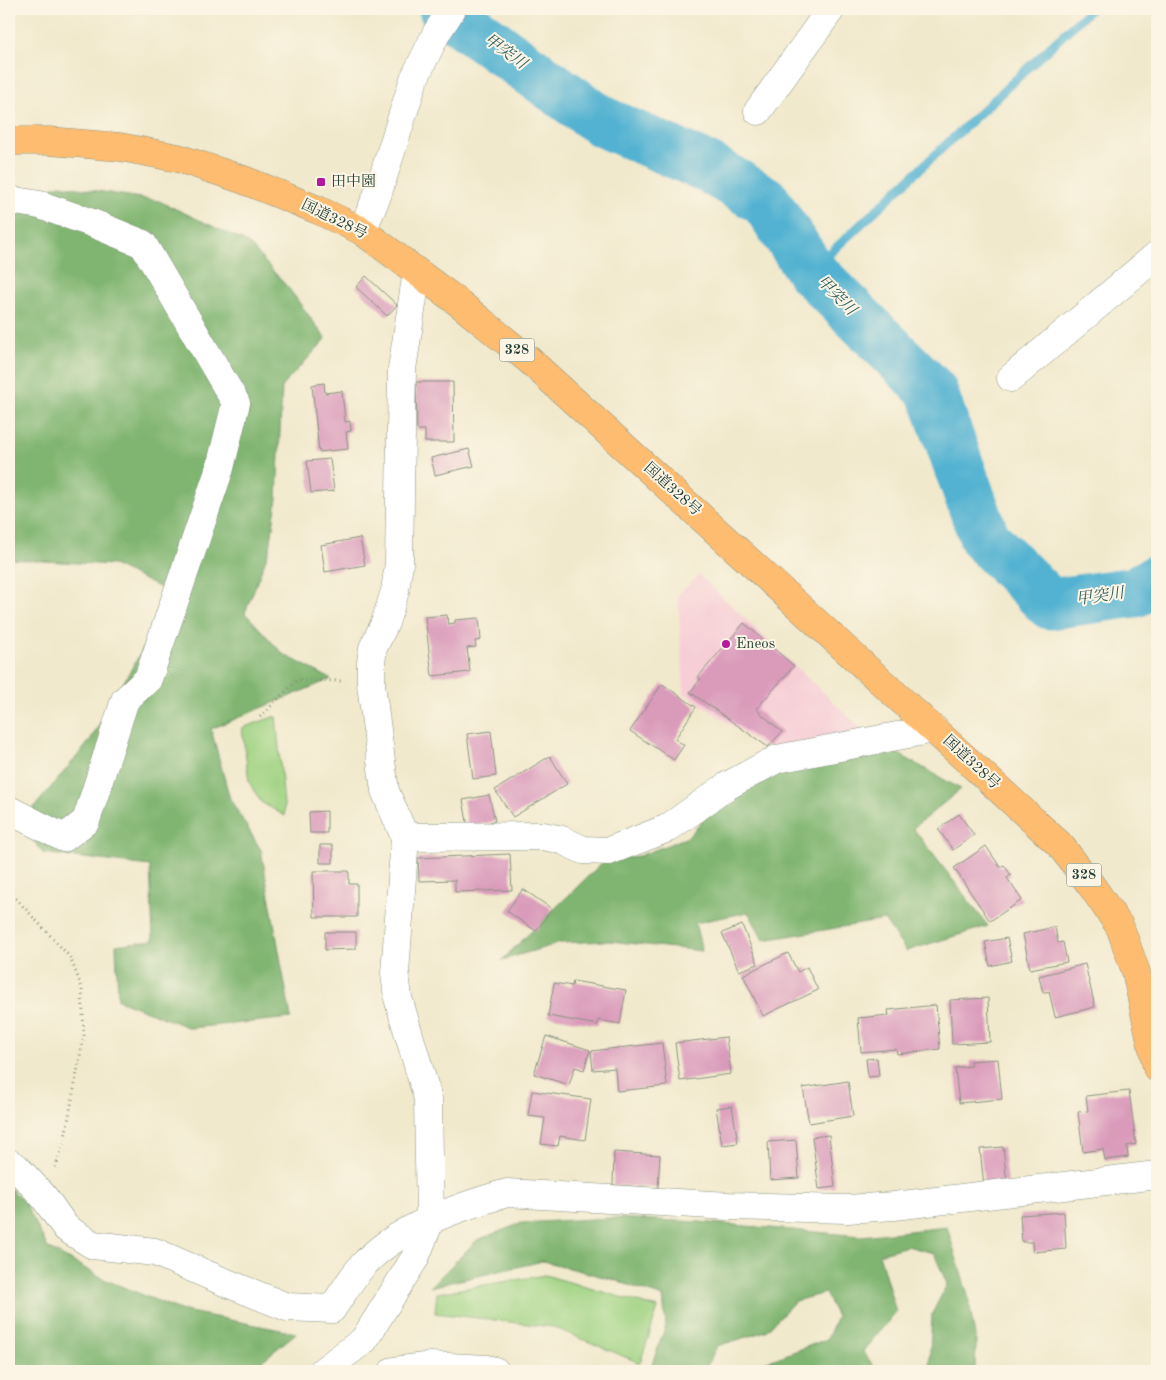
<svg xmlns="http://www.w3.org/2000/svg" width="1166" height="1380" font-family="'Old Standard TT','Noto Serif JP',serif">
<rect width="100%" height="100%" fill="#fcf5e5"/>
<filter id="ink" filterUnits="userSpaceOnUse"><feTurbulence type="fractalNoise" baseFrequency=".02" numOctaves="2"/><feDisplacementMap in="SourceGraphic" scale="10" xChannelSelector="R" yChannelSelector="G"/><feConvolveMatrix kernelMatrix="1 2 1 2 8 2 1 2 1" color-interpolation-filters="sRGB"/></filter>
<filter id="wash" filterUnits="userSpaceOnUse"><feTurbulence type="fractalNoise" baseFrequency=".0096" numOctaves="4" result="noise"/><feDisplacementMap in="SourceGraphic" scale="20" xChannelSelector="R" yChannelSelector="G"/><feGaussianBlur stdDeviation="1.12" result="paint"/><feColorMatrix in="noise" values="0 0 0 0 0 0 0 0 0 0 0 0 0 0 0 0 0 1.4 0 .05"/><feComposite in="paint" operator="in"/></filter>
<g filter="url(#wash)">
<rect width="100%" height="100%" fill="#f1e9cc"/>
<!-- built -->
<path fill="#f6cfd6" d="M699,575L866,733L772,753L684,693L678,595Z"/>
<!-- green -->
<path fill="#a0d383" stroke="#60885c" d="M276,716L285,816L261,802L249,782L242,728Z
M545,1275L658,1308L640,1363L553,1327L435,1313L437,1293Z"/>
<!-- forest -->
<path fill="#80b571" stroke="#507952" d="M60,185L159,201L248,243L290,290L326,339L282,386L277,499L270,548L245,613L283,654L331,679L211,729L230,799L261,850L291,1018L190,1028L118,1000L116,945L153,940L150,866L43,853L21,823L89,742L136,661L172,593L113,565L9,559V204L15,199Z
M897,753L961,789L913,828L988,926L906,951L884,920L764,940L748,912L695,923L702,951L609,941L560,943L502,960L606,859L639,856L688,837L727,794L794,764Z
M9,1187L25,1203L48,1248L106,1280L180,1310L296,1333L250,1371H9Z
M609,1218L700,1222L861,1236L947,1227L968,1296L976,1342L975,1371H929L932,1314L947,1284L934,1253L907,1246L879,1254L896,1312L863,1351L877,1371H734L777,1358L827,1339L837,1317L825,1293L795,1301L766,1331L717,1346L704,1371H651L650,1369L666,1326L663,1297L611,1279L543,1261L430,1287L477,1240L522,1223Z"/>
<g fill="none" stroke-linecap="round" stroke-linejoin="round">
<!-- stream -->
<path stroke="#52b2d1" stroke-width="9" d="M811,271L1091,9"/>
<!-- river -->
<path stroke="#52b2d1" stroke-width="51" d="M444,9L601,121L709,168L765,201L811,271L932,391L985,539L1050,604L1135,592L1157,580"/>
</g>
<g id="blocks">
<!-- building -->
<path fill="#da9bbb" d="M366,276L397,305L387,316L356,287Z
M416,382H453L454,442H425V430H417Z
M324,383L325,393L342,391L345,422L350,421L351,431L346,432L348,449L319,452L312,385Z
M469,449L474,466L435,475L431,458Z
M330,459L334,491L311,493L307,461Z
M360,538L365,565L325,572L321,545Z
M447,615L448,624L455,623V620L479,618L481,640L475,641L476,647L467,648L470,672L432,676L425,617Z
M744,623L794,666L756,709L782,732L768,747L690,692L701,679L698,677Z
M662,684L696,707L675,739L684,745L674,760L630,731Z
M491,731L496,776L473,779L467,734Z
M550,756L567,784L513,817L495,790Z
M489,795L495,821L468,827L463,800Z
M327,811V833H310L309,812Z
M959,814L974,835L953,850L938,829Z
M320,845H333V863H320Z
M986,846L1000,867L1004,865L1011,875L1007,878L1022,900L990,921L954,868Z
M510,854L512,890L455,892V880L419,881L418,858Z
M313,871H349V884H357V917H314Z
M523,889L552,909L536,931L507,911Z
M742,925L758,964L739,971L722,933Z
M1055,927L1058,943L1063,942L1067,962L1030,969L1023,934Z
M325,932H356V949L325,950Z
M1007,938L1012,961L990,966L985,942Z
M788,953L798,972L807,967L818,990L763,1016L743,975Z
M1085,964L1095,1007L1055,1017L1049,991L1043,993L1039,976Z
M573,981L626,990L620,1024L598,1020V1025L548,1016L554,983L572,986Z
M988,998L990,1042L952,1044L950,1000Z
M936,1005L940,1049L897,1054L896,1049L861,1052L858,1018L889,1015L888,1010Z
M546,1036L590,1050L584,1070L575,1067L569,1085L534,1074Z
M726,1037L731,1074L680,1081L675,1043Z
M662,1043L667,1086L617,1091L615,1068L593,1070L591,1051Z
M877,1058L879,1076L868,1077L866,1059Z
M998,1059L1002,1099L959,1103L955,1068L971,1066L970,1061Z
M848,1081L853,1116L809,1123L803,1088Z
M532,1091L591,1099L585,1140L560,1136L558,1146L541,1144L545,1118L528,1116Z
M1129,1091L1136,1144L1127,1146L1128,1157L1105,1160L1103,1149L1083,1152L1078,1112L1088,1111L1086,1096Z
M732,1106L738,1143L722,1145L716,1108Z
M829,1135L835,1187L819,1189L812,1137Z
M796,1140L799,1178L770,1180L768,1142Z
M1003,1147L1007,1183L984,1186L980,1149Z
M614,1152L660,1155L658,1188L613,1185Z
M1064,1212L1066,1249L1033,1252L1032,1242H1022L1020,1215Z"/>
</g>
</g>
<g filter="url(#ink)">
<use href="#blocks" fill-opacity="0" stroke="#889380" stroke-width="1"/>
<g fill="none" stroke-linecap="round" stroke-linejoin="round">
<defs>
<path id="street" d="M758,111L831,9
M9,200L40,205L92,223L143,244L236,403L220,468L148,679L125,700L86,821L64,838L9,810
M362,231L377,196L414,79L437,32L452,9
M1011,378L1157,255
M405,837L543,836L562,840L583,850L609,851L668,828L727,786L777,759L934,729
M9,1163L16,1167L44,1197L66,1228L93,1245L155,1252L222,1281L287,1307L332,1309C343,1293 352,1276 366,1262C399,1227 461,1206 507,1193L729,1206L847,1209L894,1206L1157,1175
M323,1371L364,1340L415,1258L430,1221L428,1099L398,998L395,973L405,837L385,791L371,684V662L373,648L385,623L395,591L399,563L402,369L417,272
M393,1371L430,1366L487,1369L495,1371"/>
<path id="highway" d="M9,141H49L120,147L178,158L244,180L318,210L362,231L459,303L529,360L1060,845L1091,885L1120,927L1136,972L1157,1068"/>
</defs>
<!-- street casing -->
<use href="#street" stroke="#889380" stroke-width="29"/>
<!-- highway casing -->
<use href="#highway" stroke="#889380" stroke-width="29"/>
<!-- path -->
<path stroke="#889380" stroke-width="3" stroke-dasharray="1 4" stroke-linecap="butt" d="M260,717L297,680L343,681
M9,891L70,957L82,988L84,1035L64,1143L55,1168"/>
<!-- street -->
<use href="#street" stroke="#fff" stroke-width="28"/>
<!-- highway -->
<use href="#highway" stroke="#febc70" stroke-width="28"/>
</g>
</g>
<!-- markers -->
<g fill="#b5179e" stroke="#fcf5e5" stroke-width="2">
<rect x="316" y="177" width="10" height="10" rx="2.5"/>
<circle cx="726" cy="644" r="5"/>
</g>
<g text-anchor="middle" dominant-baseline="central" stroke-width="4" stroke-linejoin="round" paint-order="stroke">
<!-- shield labels -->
<g fill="#fcf5e5" stroke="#617469" stroke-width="1">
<rect x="499.5" y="338.5" width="35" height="23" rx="4"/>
<rect x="1066.5" y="863.5" width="35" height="23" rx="4"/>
</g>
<g font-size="14" font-weight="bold" fill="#1f3d34">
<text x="517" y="350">328</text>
<text x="1084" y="875">328</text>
</g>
<!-- poi labels -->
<g font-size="15" fill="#1f3d34" stroke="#fcf5e5" text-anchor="start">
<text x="331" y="182">田中園</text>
<text x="736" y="644">Eneos</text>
</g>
<!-- street labels -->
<g font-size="15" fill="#1f3d34" stroke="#fcf5e5">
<text transform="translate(334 220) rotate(26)">国道328号</text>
<text transform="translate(672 490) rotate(42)">国道328号</text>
<text transform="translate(971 763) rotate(43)">国道328号</text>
</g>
<!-- water labels -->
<g font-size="16" font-style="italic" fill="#2e6063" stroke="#fcf5e5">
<text transform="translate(505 52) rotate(36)">甲突川</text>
<text transform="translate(836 296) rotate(45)">甲突川</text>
<text transform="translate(1100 597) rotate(-8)">甲突川</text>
</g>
</g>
<!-- margin -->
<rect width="1166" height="1380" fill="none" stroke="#fcf5e5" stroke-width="30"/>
</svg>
